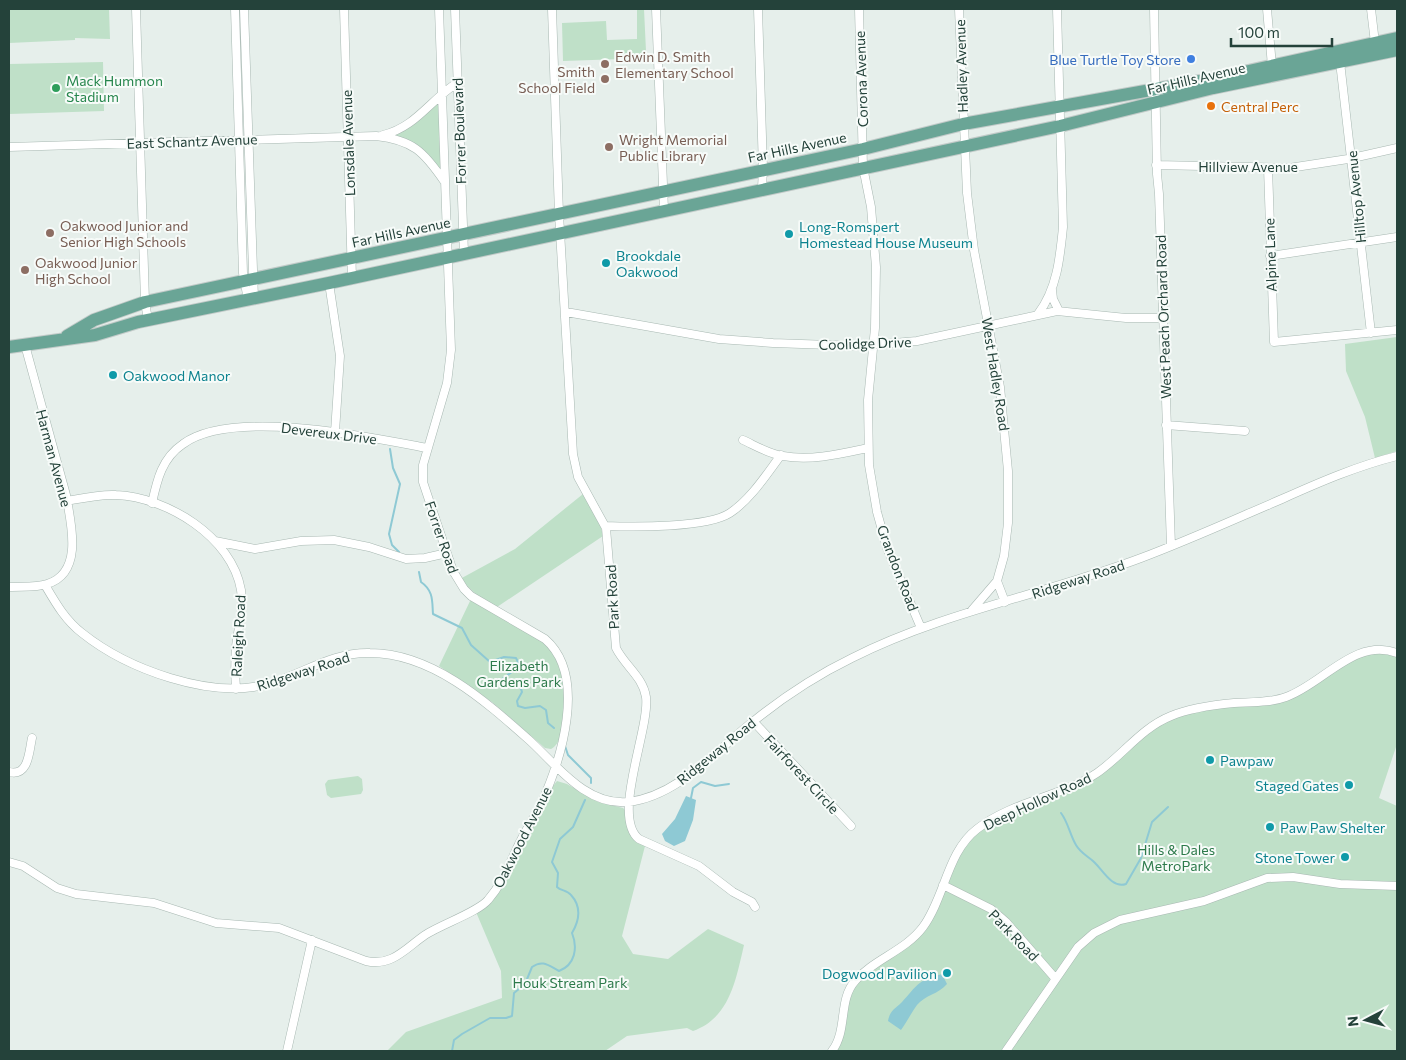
<svg xmlns="http://www.w3.org/2000/svg" width="1406" height="1060" font-family="Commissioner,sans-serif">
<rect width="100%" height="100%" fill="#e6efeb"/>
<!-- green -->
<path fill="#bfe0c8" d="M9,9H109L110,39L75,38V40L9,43Z
M637,9H644L646,51L640,59L626,60L625,57L622,59L563,61L562,23L606,21L607,40L637,39Z
M103,62L104,111L9,114V64Z
M442,93L444,171L437,172L428,158L384,135L403,128Z
M1397,337V451L1375,458L1365,417L1346,371L1345,344Z
M583,494L599,520L603,536L497,607L480,598L460,579L515,549Z
M471,599C494,612 540,633 555,652C565,664 567,704 564,719C561,730 561,744 551,749L545,748L492,702L439,666Z
M1360,653H1397V744L1379,798L1397,806V1051H832L855,981L924,926L951,864L977,829L1082,781L1136,739L1173,715L1283,698Z
M358,776L362,779L363,790L361,794L331,798L327,795L325,784L328,780Z
M557,781L567,784L598,802L623,808L626,811C627,828 630,836 645,846L622,936L633,954L668,959L708,929L744,945C736,979 730,1018 693,1031L687,1028L627,1036L605,1051H387L406,1032L502,998L501,971L476,912L496,896L506,881L553,786Z"/>
<!-- water -->
<path fill="#8ec9d4" d="M686,796L696,800L693,820L685,841L674,846L665,841L662,834L675,819Z
M942,974L947,984C939,994 925,995 917,1005C911,1013 907,1022 901,1030L888,1021C890,1010 895,1009 902,1002C917,986 917,980 942,974Z"/>
<g fill="none" stroke-linecap="round" stroke-linejoin="round">
<!-- stream -->
<path stroke="#8ec9d4" stroke-width="2" d="M390,449L393,468L400,484L389,534L392,545L399,552
M419,572L421,582C434,591 432,602 433,614L462,628L471,645L490,662L504,657L516,658L520,666L502,679L501,684C510,685 519,680 522,692L517,701L518,706L525,708L540,706L546,710L548,723L554,728
M565,746L568,755L591,778V783
M691,798L693,788L701,782L715,786L729,784
M1061,813C1068,822 1070,835 1076,845C1081,854 1090,857 1096,864C1103,871 1113,889 1126,884L1141,858L1152,822L1168,807
M452,1051L454,1040L462,1034L490,1018H506L512,1016L514,993L525,984L532,967C543,959 549,966 559,971C575,965 578,948 572,933C579,921 582,907 571,895C567,890 561,891 557,887L558,873L552,862L560,839L573,827L585,800"/>
<defs>
<path id="street" d="M136,9L145,302L148,320
M235,9L243,273L248,300
M244,9L254,299
M344,9L352,278
M455,9L464,253
M552,9L559,214L573,454L578,477L606,528L616,648C625,666 643,677 646,697C650,729 611,817 639,839L699,866L733,892L752,902L755,907
M656,9L664,210
M758,9L763,169L762,188
M859,9L863,167L871,207L876,267L875,328L868,400L869,465L877,512L887,548L921,628
M959,9L967,193L974,250L1000,387L1008,471V523L1004,556L997,581L972,610
M1154,9L1157,174L1159,194L1171,546
M1267,9L1272,66
M1371,9L1375,43
M1340,62L1371,333
M383,135C416,127 430,100 457,83
M9,147L376,136C413,140 424,152 444,181
M1156,165L1289,168L1348,159L1397,148
M1268,168L1274,342L1397,330
M1270,256L1397,237
M329,283L340,356L335,432
M1052,290L1053,299L1059,311
M566,312L719,339L773,343L859,346L917,341L1057,311L1126,318H1162
M1038,314C1057,289 1060,258 1063,227L1057,9
M1166,425L1245,431
M743,440C756,446 769,454 783,456C811,461 840,454 868,448
M67,501C83,498 100,494 116,495C167,497 232,537 241,590C244,610 238,628 236,647C235,661 235,675 236,689
M152,503C157,480 162,458 183,444C232,408 369,437 427,448
M605,526C634,527 707,528 730,513C751,499 766,475 781,455
M215,541L255,549L301,541L334,540L369,547L406,559L425,558L447,553
M997,581L1005,602
M45,585C55,602 65,620 82,633C127,669 211,700 268,684C303,674 332,652 370,653C431,653 484,700 528,739C556,764 585,806 628,802C679,796 717,749 755,720C785,696 817,675 852,658C943,612 1046,594 1141,558C1189,540 1235,519 1282,499C1320,482 1357,466 1397,456
M9,587C21,586 35,588 47,584C84,573 71,523 66,495L25,345
M753,721L851,826
M9,772C29,777 29,751 32,738
M9,862L23,866L57,888L76,894L154,903L216,923L279,928L366,961C392,967 406,948 425,935C442,924 478,912 488,900C504,882 510,861 521,840C527,828 535,816 541,804C561,760 588,676 545,639L471,596L464,589L453,571L428,497L423,482V465L447,383L451,350L439,9
M943,885L991,909L1006,922L1055,978
M287,1051L312,940
M832,1051C848,1030 838,1000 855,981C874,959 905,951 923,927C945,897 947,852 977,829C1013,801 1061,797 1097,773C1123,755 1141,728 1171,716C1190,708 1213,705 1234,703C1251,702 1270,703 1286,697C1323,684 1355,637 1397,653
M1006,1051L1078,947L1094,933L1120,920L1204,901L1267,878L1293,877L1340,884L1397,886"/>
<path id="primary" d="M67,336L94,320L145,302L863,149L963,124L1217,78L1397,38
M9,347L95,335L138,322L329,283L1060,126L1213,88L1397,50"/>
</defs>
<!-- street casing -->
<use href="#street" stroke="#a8b8b2" stroke-width="9"/>
<!-- primary casing -->
<use href="#primary" stroke="#c2cac8" stroke-width="14"/>
<!-- street -->
<use href="#street" stroke="#fff" stroke-width="8"/>
<!-- primary -->
<use href="#primary" stroke="#6aa596" stroke-width="12"/>
</g>
<!-- markers -->
<circle fill="#3f7fe0" stroke="#f7fbf9" stroke-width="2" cx="1191" cy="59" r="5"/>
<g fill="#8d6e63" stroke="#f7fbf9" stroke-width="2">
<circle cx="605" cy="64" r="5"/>
<circle cx="605" cy="79" r="5"/>
<circle cx="609" cy="147" r="5"/>
<circle cx="50" cy="233" r="5"/>
<circle cx="25" cy="270" r="5"/>
</g>
<circle fill="#2e9e5b" stroke="#f7fbf9" stroke-width="2" cx="56" cy="88" r="5"/>
<circle fill="#e8710a" stroke="#f7fbf9" stroke-width="2" cx="1211" cy="106" r="5"/>
<g fill="#0f9aa8" stroke="#f7fbf9" stroke-width="2">
<circle cx="789" cy="234" r="5"/>
<circle cx="606" cy="263" r="5"/>
<circle cx="113" cy="375" r="5"/>
<circle cx="1210" cy="760" r="5"/>
<circle cx="1349" cy="785" r="5"/>
<circle cx="1270" cy="827" r="5"/>
<circle cx="1345" cy="857" r="5"/>
<circle cx="947" cy="973" r="5"/>
</g>
<g text-anchor="middle" dominant-baseline="central" stroke-width="4" stroke-linejoin="round" paint-order="stroke">
<!-- education labels -->
<g font-size="14" fill="#785e54" stroke="#f7fbf9" text-anchor="start">
<text x="615" y="56">Edwin D. Smith<tspan x="615" dy="16">Elementary School</tspan></text>
<text x="595" y="71" text-anchor="end">Smith<tspan x="595" dy="16">School Field</tspan></text>
<text x="619" y="139">Wright Memorial<tspan x="619" dy="16">Public Library</tspan></text>
<text x="60" y="225">Oakwood Junior and<tspan x="60" dy="16">Senior High Schools</tspan></text>
<text x="35" y="262">Oakwood Junior<tspan x="35" dy="16">High School</tspan></text>
</g>
<!-- shop labels -->
<g font-size="14" fill="#366cbe" stroke="#f7fbf9" text-anchor="end">
<text x="1181" y="59">Blue Turtle Toy Store</text>
</g>
<!-- street labels -->
<g font-size="14" fill="#24423a" stroke="#f7fbf9">
<text transform="translate(961 66) rotate(-92)">Hadley Avenue</text>
<text transform="translate(1196 78) rotate(-13)">Far Hills Avenue</text>
<text transform="translate(861 79) rotate(-92)">Corona Avenue</text>
<text transform="translate(459 131) rotate(-92)">Forrer Boulevard</text>
<text transform="translate(192 141) rotate(-2)">East Schantz Avenue</text>
<text transform="translate(348 143) rotate(-92)">Lonsdale Avenue</text>
<text transform="translate(797 147) rotate(-12)">Far Hills Avenue</text>
<text x="1248" y="166">Hillview Avenue</text>
<text transform="translate(1356 197) rotate(-96)">Hilltop Avenue</text>
<text transform="translate(401 232) rotate(-12)">Far Hills Avenue</text>
<text transform="translate(1270 255) rotate(-92)">Alpine Lane</text>
<text transform="translate(1163 317) rotate(-92)">West Peach Orchard Road</text>
<text transform="translate(865 343) rotate(-2)">Coolidge Drive</text>
<text transform="translate(996 374) rotate(81)">West Hadley Road</text>
<text transform="translate(329 433) rotate(7)">Devereux Drive</text>
<text transform="translate(54 458) rotate(75)">Harman Avenue</text>
<text transform="translate(442 537) rotate(71)">Forrer Road</text>
<text transform="translate(898 568) rotate(69)">Grandon Road</text>
<text transform="translate(1078 579) rotate(-18)">Ridgeway Road</text>
<text transform="translate(612 597) rotate(-93)">Park Road</text>
<text transform="translate(238 636) rotate(-87)">Raleigh Road</text>
<text transform="translate(303 671) rotate(-18)">Ridgeway Road</text>
<text transform="translate(716 751) rotate(-39)">Ridgeway Road</text>
<text transform="translate(802 774) rotate(47)">Fairforest Circle</text>
<text transform="translate(1037 801) rotate(-25)">Deep Hollow Road</text>
<text transform="translate(522 837) rotate(-63)">Oakwood Avenue</text>
<text transform="translate(1014 935) rotate(46)">Park Road</text>
</g>
<!-- leisure labels -->
<g font-size="14" fill="#27864d" stroke="#f7fbf9" text-anchor="start">
<text x="66" y="80">Mack Hummon<tspan x="66" dy="16">Stadium</tspan></text>
</g>
<!-- food labels -->
<g font-size="14" fill="#c56008" stroke="#f7fbf9" text-anchor="start">
<text x="1221" y="106">Central Perc</text>
</g>
<!-- culture labels -->
<g font-size="14" fill="#0d838f" stroke="#f7fbf9" text-anchor="start">
<text x="799" y="226">Long-Romspert<tspan x="799" dy="16">Homestead House Museum</tspan></text>
<text x="616" y="255">Brookdale<tspan x="616" dy="16">Oakwood</tspan></text>
<text x="123" y="375">Oakwood Manor</text>
<text x="1220" y="760">Pawpaw</text>
<text x="1339" y="785" text-anchor="end">Staged Gates</text>
<text x="1280" y="827">Paw Paw Shelter</text>
<text x="1335" y="857" text-anchor="end">Stone Tower</text>
<text x="937" y="973" text-anchor="end">Dogwood Pavilion</text>
</g>
<!-- park labels -->
<g font-size="14" fill="#2d7a4b" stroke="#f7fbf9">
<text x="519" y="665">Elizabeth<tspan x="519" dy="16">Gardens Park</tspan></text>
<text x="1176" y="849">Hills &amp; Dales<tspan x="1176" dy="16">MetroPark</tspan></text>
<text x="570" y="982">Houk Stream Park</text>
</g>
</g>
<!-- border -->
<rect width="1406" height="1060" fill="none" stroke="#24423a" stroke-width="20"/>
<!-- north arrow -->
<g transform="translate(1366 1020) rotate(264)" stroke="#f7fbf9" stroke-width="4" paint-order="stroke">
<path d="M0-4L9 19L0 12L-9 19Z" fill="#24423a"/>
<text y="-8" font-size="14" font-weight="bold" text-anchor="middle" fill="#24423a">N</text>
</g>
<!-- scale -->
<path d="M1231 38v8h101v-8" fill="none" stroke="#24423a" stroke-width="2.5"/>
<text x="1238" y="38" font-size="15" fill="#24423a" stroke="#f7fbf9" stroke-width="4" paint-order="stroke">100 m</text>
</svg>
